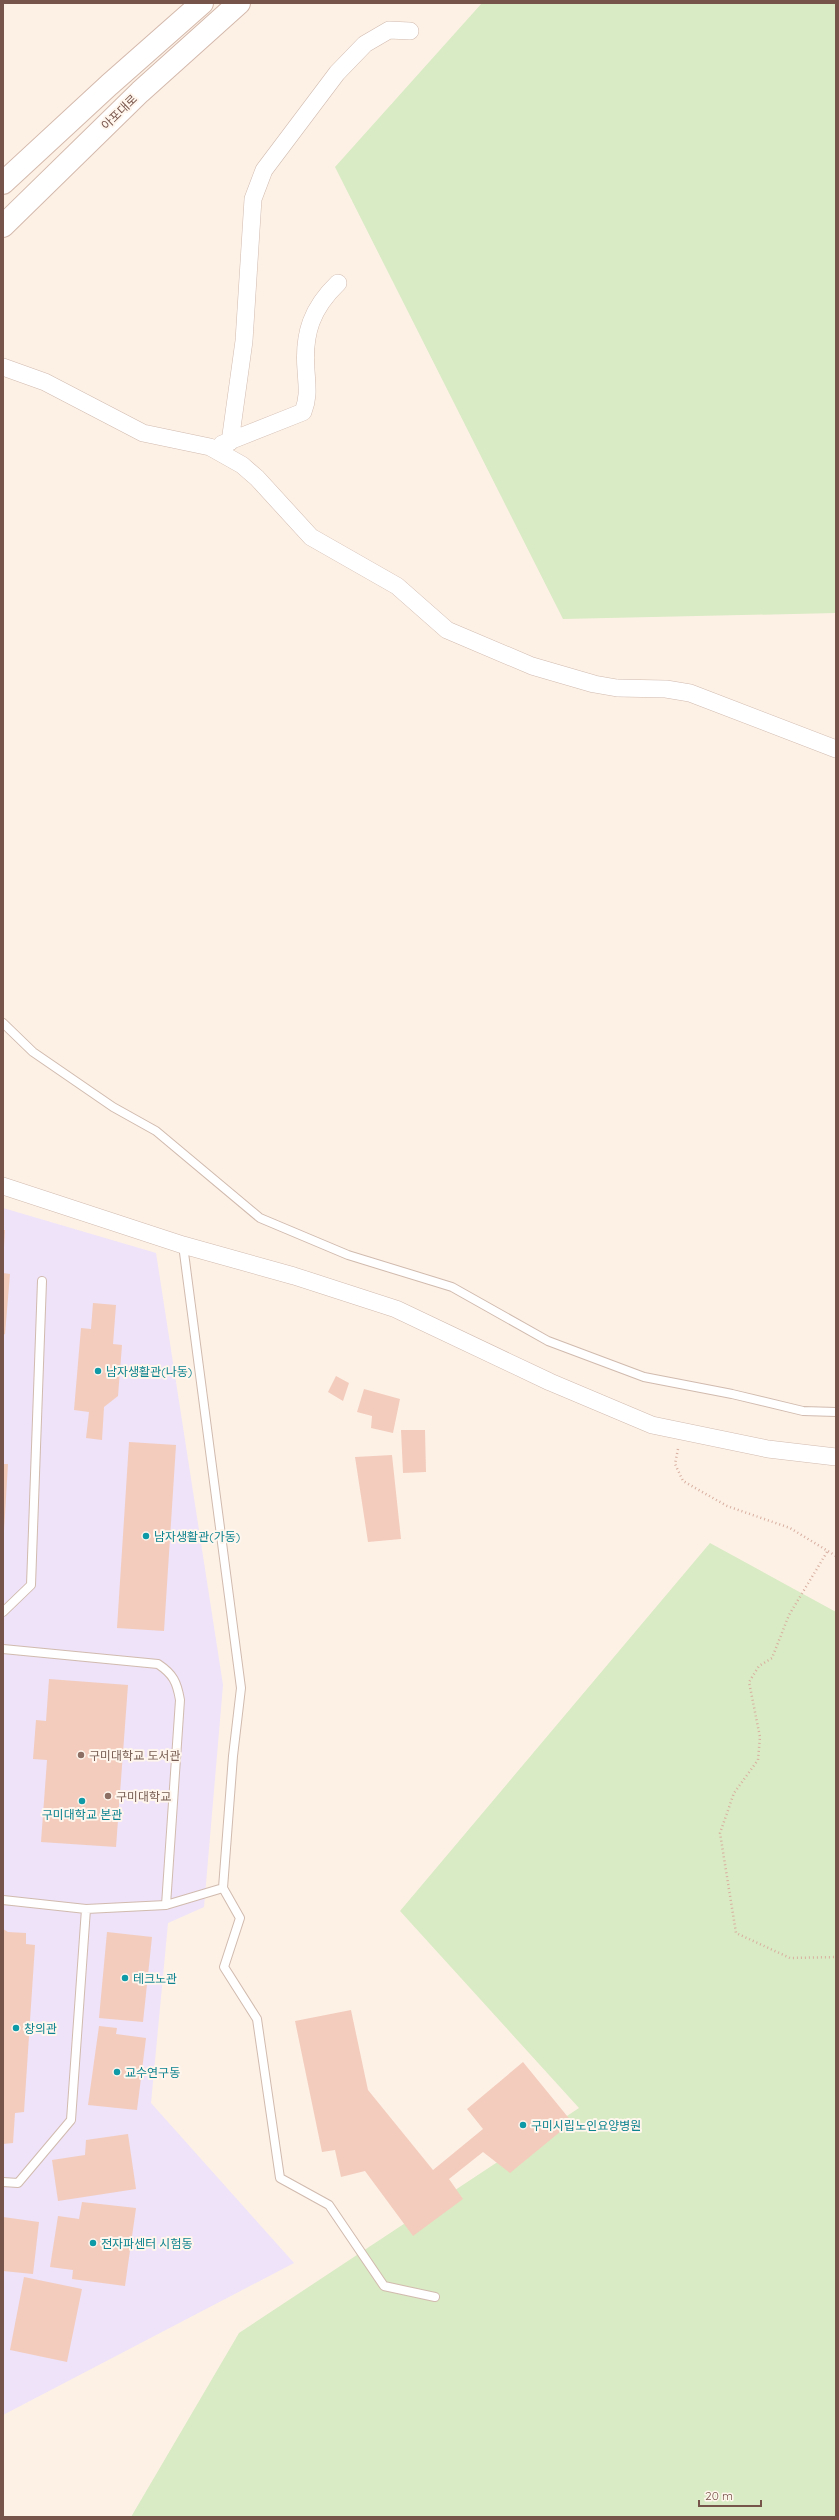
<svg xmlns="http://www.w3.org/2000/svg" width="839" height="2520" font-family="Quicksand,'Noto Sans KR',sans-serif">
<rect width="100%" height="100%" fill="#fdf1e6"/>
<!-- education -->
<path fill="#eee3f9" d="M3,1208L156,1253L223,1685L204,1907L168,1923L151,2103L294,2263L3,2415Z"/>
<!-- green -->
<path fill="#d9ebc4" d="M482,3H836V613L563,619L335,167Z
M710,1543L836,1612V2517H131L239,2333L579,2108L400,1911Z"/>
<!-- building -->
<path fill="#f3ccbd" d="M3,1230H5L4,1247H3Z
M3,1273L10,1274L5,1334L3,1335Z
M93,1303L116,1305L113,1344L122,1345L118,1396L104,1407L102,1440L86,1438L89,1412L74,1410L81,1328L91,1329Z
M336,1376L349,1383L343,1401L328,1392Z
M364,1389L400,1399L393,1433L371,1428L372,1416L357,1412Z
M401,1430H425L426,1472L403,1473Z
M129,1442L176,1445L164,1631L117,1628Z
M392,1455L401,1539L368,1542L355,1457Z
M3,1464H8L4,1531H3Z
M49,1679L128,1685L116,1847L41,1842L47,1760L33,1759L36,1720L46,1721Z
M3,1929L8,1932L26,1933V1944L35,1945L24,2112L15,2113L13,2143L3,2144Z
M107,1932L152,1937L143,2022L99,2018Z
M351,2010L368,2090L433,2170L483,2129L467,2109L523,2062L572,2122L510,2173L483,2152L449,2179L463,2199L413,2236L365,2171L341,2177L335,2150L322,2152L295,2021Z
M99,2026L117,2028L116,2034L146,2038L137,2110L88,2105Z
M128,2134L136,2189L58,2201L52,2160L85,2155L86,2140Z
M82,2202L136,2208L125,2286L72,2279L73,2270L50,2267L58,2216L79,2219Z
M3,2217L39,2222L33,2274L3,2271Z
M24,2277L82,2289L67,2362L10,2350Z"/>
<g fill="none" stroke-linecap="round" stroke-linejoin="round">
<defs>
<path id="lane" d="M3,1023L33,1052L113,1107L156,1131L260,1218L348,1255L452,1287L548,1341L644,1377L732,1394L803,1411L836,1412
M183,1245L241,1688L233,1756L223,1888
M3,1612L31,1585L42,1281
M3,1649L158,1664C173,1674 177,1682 180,1700L166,1905L86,1909L3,1900
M166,1905L223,1888L240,1918L224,1967L257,2019L280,2178L329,2205L384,2286L435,2297
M3,2182L18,2183L71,2120L86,1909"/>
<path id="street" d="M3,367L45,382L143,433L210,447L242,465L257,478L311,537L397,586L447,630L532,666L594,684L617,688L666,689L690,693L836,749
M230,442L244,341L253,199L264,170L337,73L365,44L389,30L410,31
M222,444L303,412C309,397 307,386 306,370C303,333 312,308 338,283
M3,1186L183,1245L294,1276L396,1309L550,1382L652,1425L768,1449L836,1457"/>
<path id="secondary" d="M3,183L109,85L202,3
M3,226L140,92L239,3"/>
</defs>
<!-- lane casing -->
<use href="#lane" stroke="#d1baae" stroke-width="10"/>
<!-- street casing -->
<use href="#street" stroke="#d1baae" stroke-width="18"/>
<!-- secondary casing -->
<use href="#secondary" stroke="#d4b9ac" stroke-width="24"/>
<!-- path -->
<path stroke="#d8afa0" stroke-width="2.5" stroke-dasharray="1 3" stroke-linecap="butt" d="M678,1449L675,1464L683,1481L727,1506L790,1528L836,1556
M827,1552L789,1615L772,1658L759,1666L749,1682L760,1737L758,1760L734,1793L720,1833L736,1933L790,1958L836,1957"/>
<!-- lane -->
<use href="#lane" stroke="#fff" stroke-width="8"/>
<!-- street -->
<use href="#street" stroke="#fff" stroke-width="17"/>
<!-- secondary -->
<use href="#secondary" stroke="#fff" stroke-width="22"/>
</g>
<!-- markers -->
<g fill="#0f9aa8" stroke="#fff6ed" stroke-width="1.5">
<circle cx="98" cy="1371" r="4"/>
<circle cx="146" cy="1536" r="4"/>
<circle cx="82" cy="1801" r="4"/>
<circle cx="125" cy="1978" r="4"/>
<circle cx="16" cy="2028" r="4"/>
<circle cx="117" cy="2072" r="4"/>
<circle cx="523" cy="2125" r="4"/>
<circle cx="93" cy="2243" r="4"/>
</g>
<g fill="#8d6e63" stroke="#fff6ed" stroke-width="1.5">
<circle cx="81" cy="1755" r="4"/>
<circle cx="108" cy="1796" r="4"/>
</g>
<g text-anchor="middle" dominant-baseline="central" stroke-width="4" stroke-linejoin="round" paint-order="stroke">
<!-- street labels -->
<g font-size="12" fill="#77544a" stroke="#fff6ed">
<text transform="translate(119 112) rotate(-44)">아포대로</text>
</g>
<!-- culture labels -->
<g font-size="12" fill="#0d838f" stroke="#fff6ed" text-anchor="start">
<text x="106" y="1371">남자생활관(나동)</text>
<text x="154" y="1536">남자생활관(가동)</text>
<text x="82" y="1814" text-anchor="middle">구미대학교 본관</text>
<text x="133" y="1978">테크노관</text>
<text x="24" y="2028">창의관</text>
<text x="125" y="2072">교수연구동</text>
<text x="531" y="2125">구미시립노인요양병원</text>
<text x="101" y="2243">전자파센터 시험동</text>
</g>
<!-- education labels -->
<g font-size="12" fill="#785e54" stroke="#fff6ed" text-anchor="start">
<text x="89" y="1755">구미대학교 도서관</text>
<text x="116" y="1796">구미대학교</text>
</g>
</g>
<!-- border -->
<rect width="839" height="2520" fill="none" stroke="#77544a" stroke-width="8"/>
<!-- scale -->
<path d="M699 2500v6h62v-6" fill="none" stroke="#77544a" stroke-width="2"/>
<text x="705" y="2500" font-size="12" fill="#77544a" stroke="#fff6ed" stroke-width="3" paint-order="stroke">20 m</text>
</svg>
